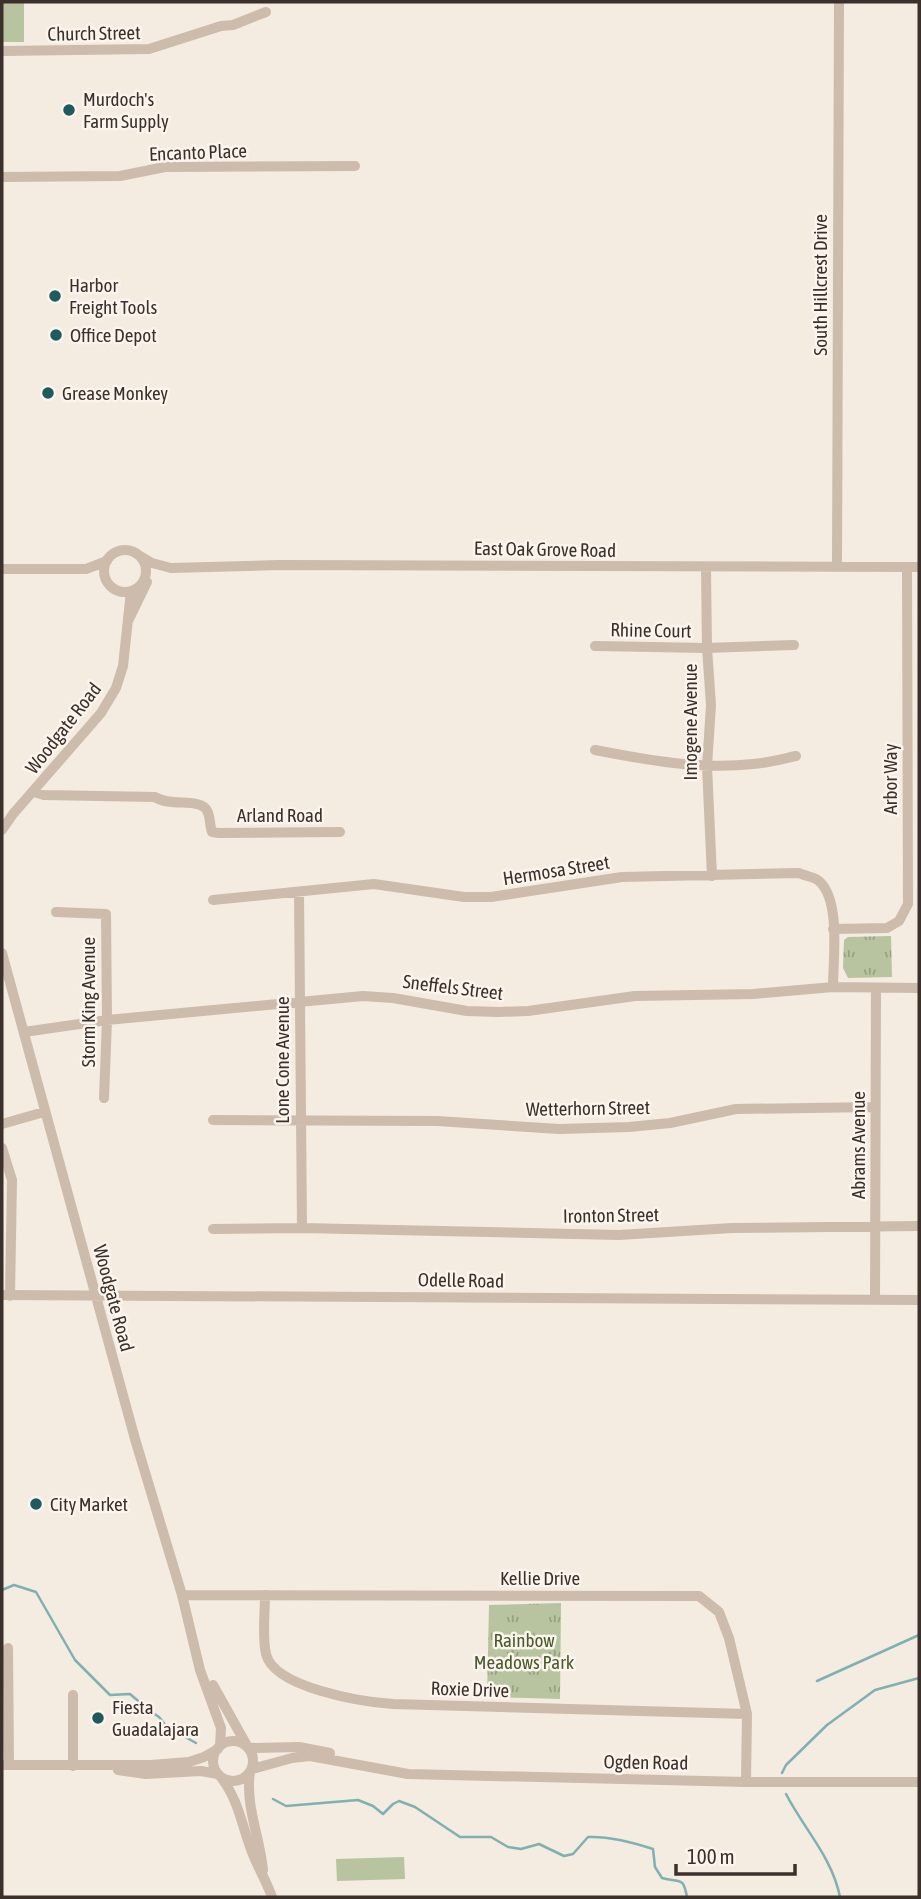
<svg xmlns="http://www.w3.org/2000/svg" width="921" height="1899" font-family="'Asap Condensed',sans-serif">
<defs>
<pattern id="park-tufts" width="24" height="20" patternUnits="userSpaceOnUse" patternTransform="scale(1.75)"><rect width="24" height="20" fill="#b8c4a0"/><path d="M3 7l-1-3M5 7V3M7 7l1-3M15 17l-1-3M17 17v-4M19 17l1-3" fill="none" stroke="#97a083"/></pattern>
</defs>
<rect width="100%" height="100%" fill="#f4ebe1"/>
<!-- green -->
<path fill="#b8c4a0" d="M2,2H24V42H2Z
M404,1857L405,1879L337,1881L336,1859Z"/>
<!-- park -->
<path fill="url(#park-tufts)" d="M891,936L892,977L848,978L843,968L844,940L848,937Z
M561,1603L560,1699L487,1697L489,1605Z"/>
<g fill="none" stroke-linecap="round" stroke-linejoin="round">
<!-- stream -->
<path stroke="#7fb0b2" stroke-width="2.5" d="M2,1590L14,1585L36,1592L75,1660L110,1695L130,1694L150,1711L159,1717L167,1727L196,1743
M817,1681L919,1635
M782,1773L786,1765L827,1725L875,1690L919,1678
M786,1794C804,1829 832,1857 840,1897
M273,1799L286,1806L358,1800L373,1806L383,1814L393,1804L399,1801L415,1807L460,1837H491L508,1847L521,1849L539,1844L564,1856L573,1854L588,1837C610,1836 632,1842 653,1849L655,1867L662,1878C681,1883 683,1876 687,1897"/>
<!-- minor -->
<path stroke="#cdbbac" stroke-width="10" d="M2,51L149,49L221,26L233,25L266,12
M2,177L120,176L165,167L355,166
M104 571a21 21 0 1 1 42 0a21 21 0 1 1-42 0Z
M140,556L152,563L171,568L279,565L919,567
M837,567L839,2
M706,568L707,648L711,705L707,766L712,876
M2,569H86L107,561
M128,621L147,582
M595,646L707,648L794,645
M595,750C647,760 700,770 753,764C767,763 782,759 796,756
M34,792L44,795L155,797C170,807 197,798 206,809C211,815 209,824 212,832L219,833L340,832
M2,830L13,814L101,713L116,688L123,666L131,591
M299,892L302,1228
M213,900L374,884L464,897H491L622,877L799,873C805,876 815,877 819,881C841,900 833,960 833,987
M56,912L106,914L107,1020L104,1098
M833,929L887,928L899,921L908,904L907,568
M2,953L135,1439L182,1595L200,1670L221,1728L220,1746
M24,1032L107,1020L363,996L393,998L467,1011L499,1012L528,1011L635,996L753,994L833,987L919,988
M213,1120L437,1121L559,1129L629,1127L670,1123L736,1109L875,1107
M2,1124L44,1112
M2,1148L12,1180L10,1296
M213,1229L302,1228L619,1235L732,1228L919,1226
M2,1295L919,1300
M875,1300L876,989
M182,1595L699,1596L719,1612L729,1638L747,1714L746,1782
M265,1595C265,1613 262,1636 266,1654C274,1688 363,1702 393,1704L747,1714
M8,1648L9,1765
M213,1685L246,1744
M73,1695V1766
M213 1761a20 20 0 1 1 40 0a20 20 0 1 1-40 0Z
M249,1748L299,1747L330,1753
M2,1765H151L189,1762L204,1757L218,1749
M252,1769L292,1758L310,1756L408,1774L746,1782H919
M118,1770L146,1774L201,1771L218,1774
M250,1772C245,1806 260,1837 263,1870
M220,1776C240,1801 242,1829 254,1857C260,1871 267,1883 272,1897"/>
</g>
<!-- markers -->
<g fill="#1f5a5e" stroke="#fbf5ee" stroke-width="2.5">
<circle cx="69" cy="110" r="7"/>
<circle cx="55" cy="296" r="7"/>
<circle cx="56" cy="335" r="7"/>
<circle cx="48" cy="393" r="7"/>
<circle cx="36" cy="1504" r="7"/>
<circle cx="98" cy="1718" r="7"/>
</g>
<g text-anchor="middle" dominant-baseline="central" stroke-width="5" stroke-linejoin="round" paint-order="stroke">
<!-- street labels -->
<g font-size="19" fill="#3b302b" stroke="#fbf5ee">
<text transform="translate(94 33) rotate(-1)">Church Street</text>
<text transform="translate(198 152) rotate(-2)">Encanto Place</text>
<text transform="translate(820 285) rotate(-90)">South Hillcrest Drive</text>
<text transform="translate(545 549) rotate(1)">East Oak Grove Road</text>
<text transform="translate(651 630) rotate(1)">Rhine Court</text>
<text transform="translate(690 722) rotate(-90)">Imogene Avenue</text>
<text transform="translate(63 728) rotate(-52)">Woodgate Road</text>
<text transform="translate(890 779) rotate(-90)">Arbor Way</text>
<text x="280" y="815">Arland Road</text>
<text transform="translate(556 870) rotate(-9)">Hermosa Street</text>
<text transform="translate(453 987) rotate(7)">Sneffels Street</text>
<text transform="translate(88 1002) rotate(-90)">Storm King Avenue</text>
<text transform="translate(282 1060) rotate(-90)">Lone Cone Avenue</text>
<text transform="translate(588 1108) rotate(-1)">Wetterhorn Street</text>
<text transform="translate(858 1145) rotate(-90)">Abrams Avenue</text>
<text transform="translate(611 1215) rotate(-1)">Ironton Street</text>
<text transform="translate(461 1280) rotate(1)">Odelle Road</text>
<text transform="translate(114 1298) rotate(75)">Woodgate Road</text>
<text x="540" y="1578">Kellie Drive</text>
<text transform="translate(470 1689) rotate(2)">Roxie Drive</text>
<text transform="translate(646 1762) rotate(1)">Ogden Road</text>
</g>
<!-- poi labels -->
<g font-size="19" fill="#3b302b" stroke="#fbf5ee" text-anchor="start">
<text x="83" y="99">Murdoch's<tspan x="83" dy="22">Farm Supply</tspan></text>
<text x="69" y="285">Harbor<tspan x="69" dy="22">Freight Tools</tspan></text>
<text x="70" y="335">Office Depot</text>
<text x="62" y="393">Grease Monkey</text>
<text x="50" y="1504">City Market</text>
<text x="112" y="1707">Fiesta<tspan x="112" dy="22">Guadalajara</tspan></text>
</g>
<!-- park labels -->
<g font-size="19" fill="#4a5a2e" stroke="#fbf5ee">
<text x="524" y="1640">Rainbow<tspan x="524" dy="22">Meadows Park</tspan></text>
</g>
</g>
<!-- border -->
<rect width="921" height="1899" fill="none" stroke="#3b302b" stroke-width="7"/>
<!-- scale -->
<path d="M676 1864v10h119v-10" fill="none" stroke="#3b302b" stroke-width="3.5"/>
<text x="687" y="1864" font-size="21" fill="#3b302b" stroke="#fbf5ee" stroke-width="5" paint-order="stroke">100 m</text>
</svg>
